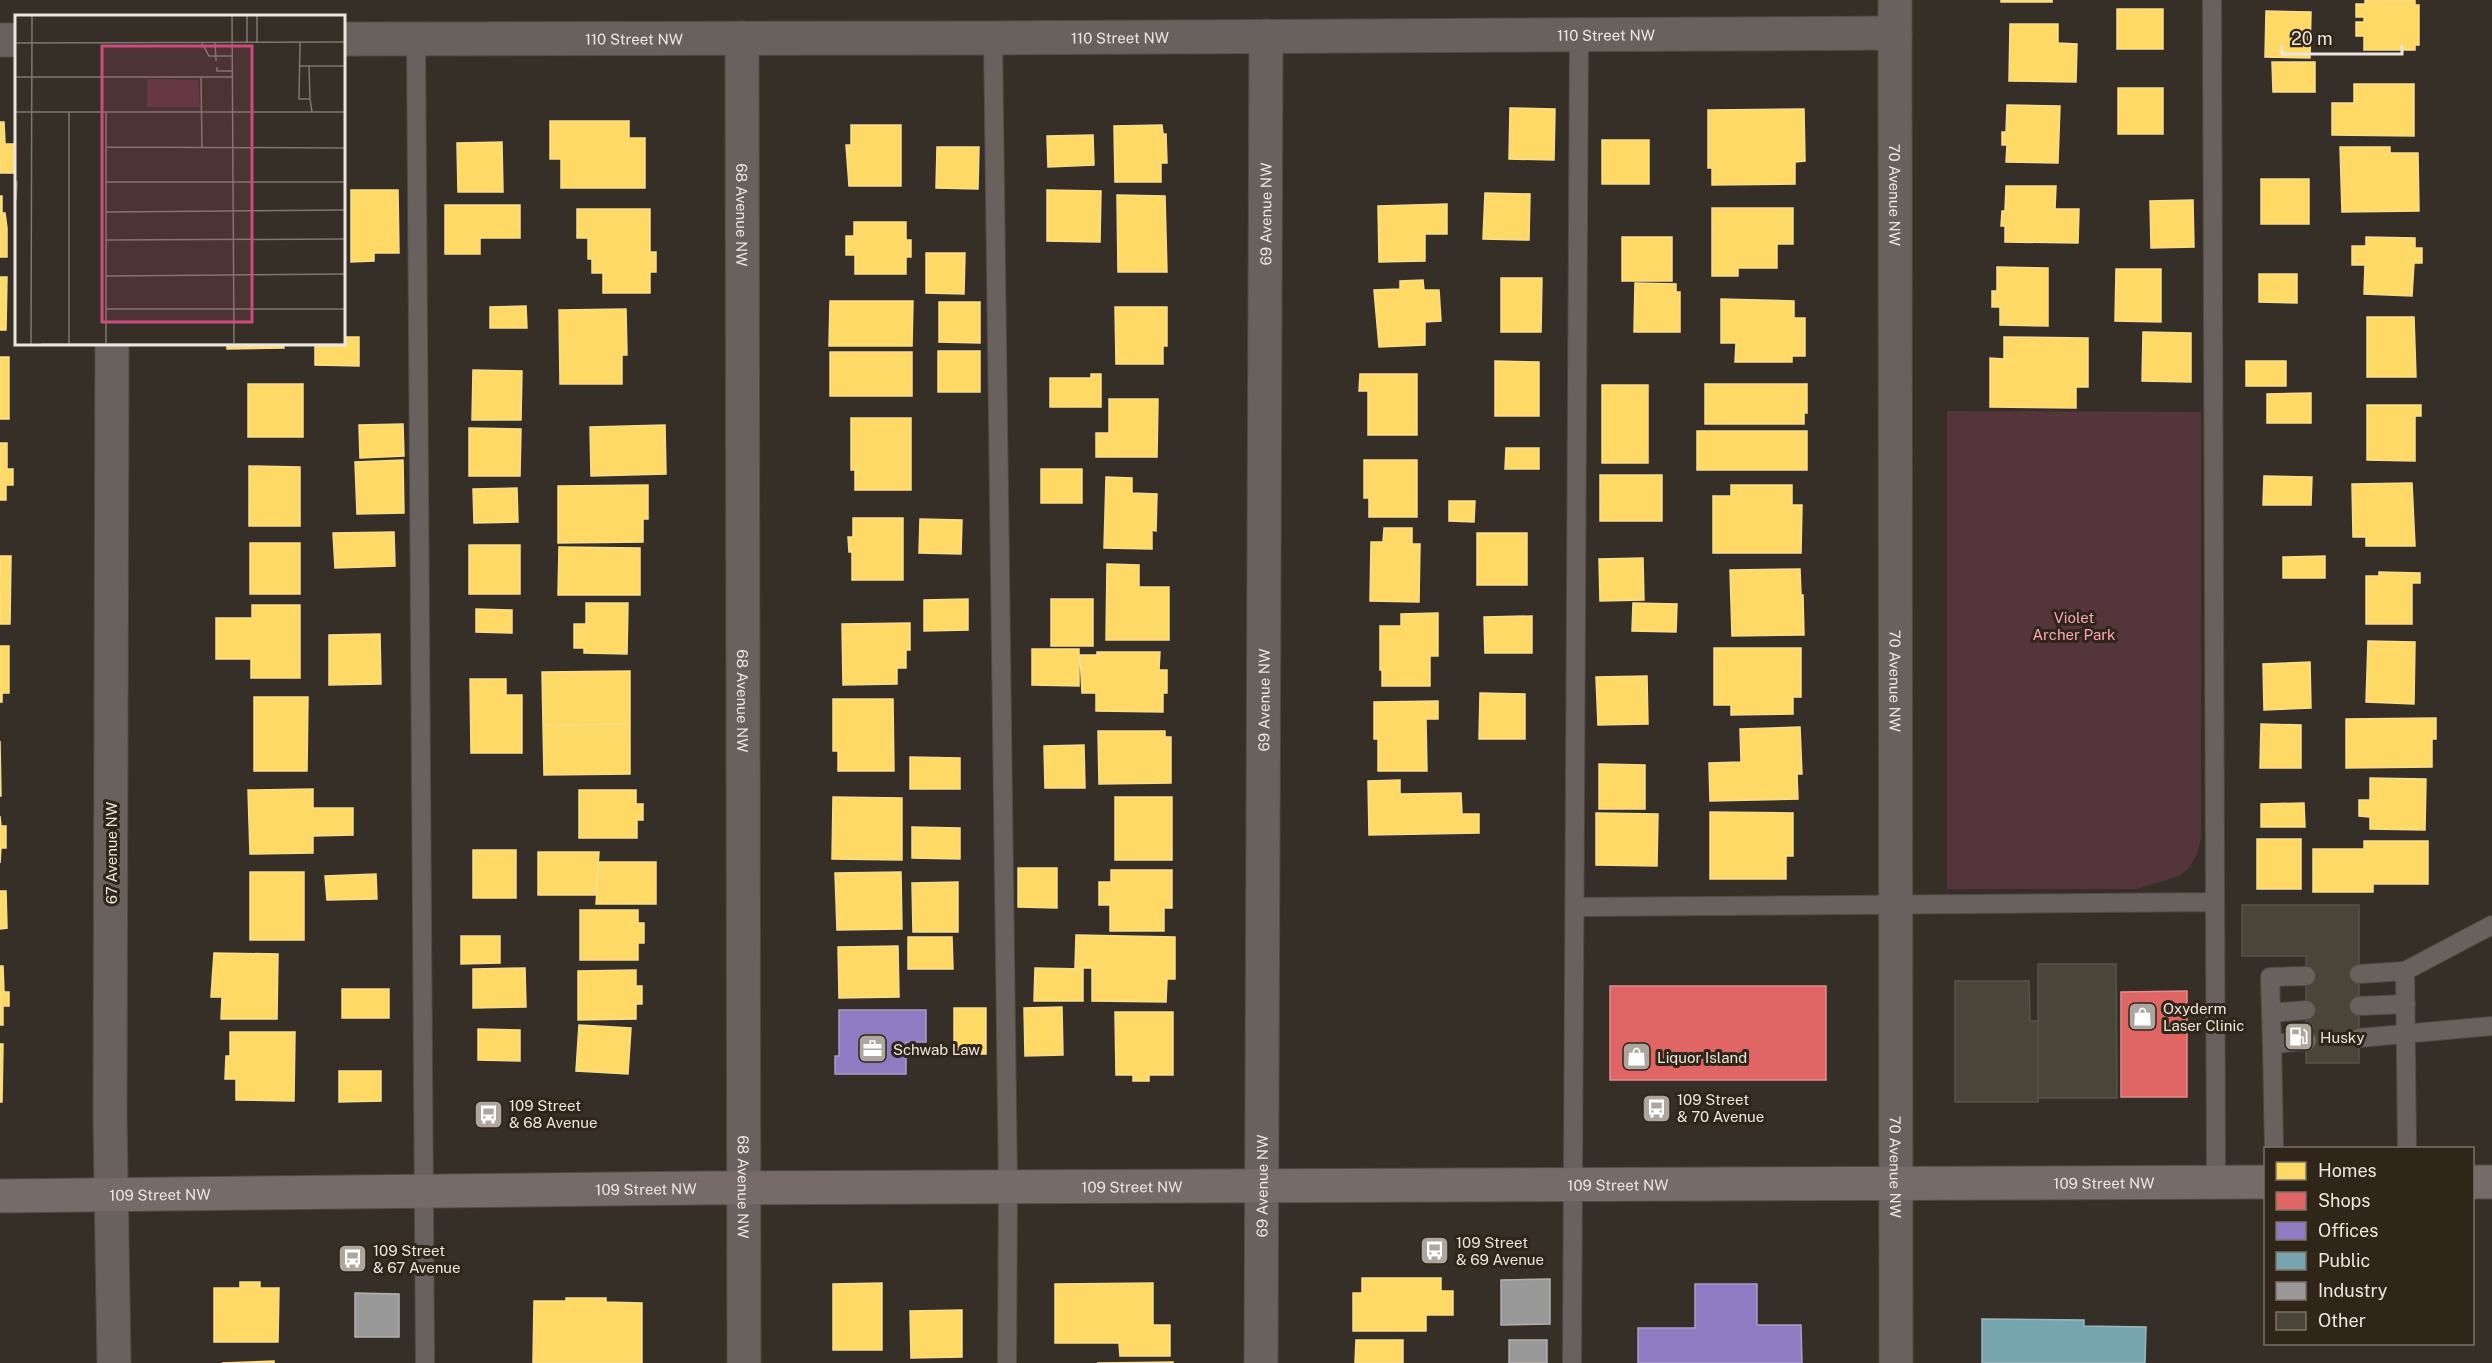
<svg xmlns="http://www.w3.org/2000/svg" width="2492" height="1363" font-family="'Public Sans',sans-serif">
<rect width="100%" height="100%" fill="#352f28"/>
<!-- green -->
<path fill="#54353c" d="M1947,411L2201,412V839L2197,854L2190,867L2179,876L2137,889H1947Z"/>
<!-- homes -->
<path fill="#ffd966" stroke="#fadd8a" stroke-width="1.5" d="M2001,0H2052V2H2001Z
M2365,0H2415V5H2419V45H2415V50H2364V36H2356V22H2364V17H2356V4H2365Z
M2117,9H2163V49H2117Z
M2266,11L2311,12L2310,58L2265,57Z
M2010,24H2058V43L2077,44L2076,82L2009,81Z
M2272,62H2315V92H2273Z
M2354,84H2414V136L2332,135V103H2354Z
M2118,88H2163V134H2118Z
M2007,105L2060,106L2058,163L2006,162L2007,145H2002V132H2006Z
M1510,108L1555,109L1554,160L1509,159Z
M1804,109L1805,161L1795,162V184L1712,185V168H1708V110Z
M550,121H629V138H645V188H561V159H550Z
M0,122H4L5,144H16V173H0Z
M851,125H901V186H849L846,145H851Z
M1162,125L1163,134H1166L1167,163H1161V182H1115L1114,126Z
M1093,135L1094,165L1048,167L1047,136Z
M1602,140H1649V184H1602Z
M502,142L503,192H458L457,143Z
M937,147H979L978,189L936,188Z
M2340,147H2390V153H2418L2419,211L2342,212Z
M2261,179H2309V224H2261Z
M2006,186H2056L2055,209H2079L2078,243L2005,242V226H2001L2002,211H2005Z
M351,190H398L399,253H374V261L351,262Z
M1047,190L1101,191L1100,242L1047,241Z
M1485,193L1530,194L1529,240L1483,239Z
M1117,195L1165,196L1167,272H1118Z
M0,196H2V213H5L7,228V257H0Z
M2193,200L2194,247L2151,248L2150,201Z
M1447,204V234H1425V261L1379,262L1378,206Z
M445,205H520V238H480V254H445Z
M1712,208H1793V244H1777V268H1738V276H1712Z
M577,209H650V252H656V272H650V293H603V273H592V259H588V238H577Z
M854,222H906V240H911V257H906V274H855V255H846V236H854Z
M1622,237H1672V281H1622Z
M2366,237L2415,238V248H2422V263H2414L2412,296L2364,294L2365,265H2352V246H2366Z
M926,253H965L964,294L926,293Z
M1997,267L2048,268V326L2000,325V307H1992V291H1997Z
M2116,269H2161V322L2115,321Z
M2259,274H2297V303L2259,302Z
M0,277H7L6,330H0Z
M1501,278H1542L1541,332H1501Z
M1423,280L1424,290H1439L1441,321L1425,322V345L1379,347L1374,290L1400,289V281Z
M1635,283L1676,284V292H1680V332H1634Z
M1721,299L1794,301V318H1805V356H1792V362H1735L1736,343H1721Z
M830,301H913L912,346H829Z
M939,302H980V343L939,342Z
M526,306L527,328H490V307Z
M1115,307H1167V346H1163V364H1116Z
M626,309L627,355H622V384H560L559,310Z
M2367,317H2414L2416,377H2367Z
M2143,332L2191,333V382L2142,381Z
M344,337H359V366L315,365V344H344Z
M2004,337L2088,338V387H2076V408L1990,407V358L2004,359Z
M227,344H283L284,348L227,349Z
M938,351H980V392H938Z
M830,352H912V396H830Z
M0,357H9V419H0Z
M1495,361L1539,362V416H1495Z
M2246,361H2286V386H2246Z
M473,370L522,371L521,420H472Z
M1091,374H1101V407H1050V378H1091Z
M1360,374H1417V435H1368V391H1359Z
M248,384H303V437H248Z
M1705,384H1807V413H1804V424H1705Z
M1602,385H1648V463H1602Z
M2311,393V423H2267V394Z
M1109,399H1158L1157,457H1096V433H1109Z
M2367,405H2421V416H2415V461L2367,460Z
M851,418H911V490H855V470H851Z
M403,424L404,456L360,458L359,425Z
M665,425L666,474L591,476L590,427Z
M469,428L521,429L520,476H469Z
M1697,431H1807V470H1697Z
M0,443H7V469H13V485H6V500H0Z
M1506,448H1539V469H1505Z
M403,460L404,513L357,514L355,462Z
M1364,460H1417V517H1369V498H1364Z
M249,466L300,467V526H249Z
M1041,469H1082V503H1041Z
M1600,475H1662V521H1600Z
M2264,476L2312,477L2311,505H2263Z
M1106,477L1132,478V493L1157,494L1156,531L1152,530V549L1104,548Z
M2412,483L2415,546H2366V537H2353L2352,484Z
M648,485V519H643V542L558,543V486Z
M1731,485H1792V505H1802L1801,553H1713V496H1731Z
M517,488L518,522L474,523L473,489Z
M1449,501H1475L1474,522L1449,521Z
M853,518H903V580H852V552H849L848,537H853Z
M920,519L962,520L961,554L919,553Z
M1384,528H1412V544H1420L1419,602L1370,601L1371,542H1383Z
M394,532L395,566L335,568L333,533Z
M1477,533H1527V585H1477Z
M250,543H300V594H250Z
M469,545H520V594H469Z
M559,547L640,548V595H558Z
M0,556H11L10,624H0Z
M2325,556V578H2283V557Z
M1643,558L1644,600L1600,601L1599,559Z
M1107,564L1139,565V587H1169V640H1106Z
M1800,569L1801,595H1803L1804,635L1732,636L1730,570Z
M2379,572L2420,573V583H2412V624H2366V576H2379Z
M968,599V630L924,631V600Z
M1051,599H1093V646H1051Z
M586,603H628L627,654L584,653V648H574V624H586Z
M1633,603L1677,604L1676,632L1632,631Z
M252,605H300V678H251V659H216V618H252Z
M476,609L512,610V633L476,632Z
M1438,613V656H1430V686H1382V670H1380V626H1401V614Z
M1532,616V653H1485L1484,617Z
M910,623V650H906V668H897V684L843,685L842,624Z
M380,634L381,684L329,685V635Z
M2368,641L2415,642L2414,704L2366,702Z
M0,646H9V693H2V702H0Z
M1714,648H1801V697H1793V714L1731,715V705H1714Z
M1032,649H1079V686L1032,685Z
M1097,652H1160L1159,670H1167V693H1163V712L1096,711V693H1082L1080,655H1097Z
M2310,662L2311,708L2264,710L2263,664Z
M630,671V724L543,725L542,672Z
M1647,676L1648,724L1598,725L1596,677Z
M470,679H506V695H522V753H471Z
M1480,693L1525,694V739H1479Z
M254,697H308L307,771H254Z
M833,699H893L894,771H838V751H833Z
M1438,701V719H1426L1427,771H1378V739H1374V702Z
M2436,718V739H2432V767L2346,768V719Z
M630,724V774L544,775L543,725Z
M2261,724L2301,725V768H2260Z
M1800,727L1802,774H1797L1798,799L1710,801L1709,763L1741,762L1740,729Z
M1098,731H1165V737H1171V783L1099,784Z
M0,741L1,796H0Z
M1084,745L1085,788H1045L1044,746Z
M910,757L960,758V789H910Z
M1599,764L1645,765V809H1599Z
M2370,778L2426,779L2425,830L2370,829V817L2359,816V800H2370Z
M1400,780V794L1461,793L1462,814H1479V833L1369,835L1368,781Z
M313,789V808H353V835L313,836V853L250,854L248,790Z
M579,790H636V804H643V820H637V838H579Z
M833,797L902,798V860L832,859Z
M1115,797H1172V860H1115Z
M2304,803L2305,827H2261V804Z
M1710,812L1793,813V856H1786V879H1710Z
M1596,813L1658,814L1657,866L1596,865Z
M0,816L1,826H6V848H1L0,863Z
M912,827L960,828V859L912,858Z
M2257,839H2301V889H2257Z
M2364,841H2428V884H2373V892H2313V849H2364Z
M473,850H516V898H473Z
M538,852H599L596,895H538Z
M599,862H656V904H596Z
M1018,868H1057V908L1018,907Z
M1111,870H1172V908H1164V931H1110V905H1099V882H1111Z
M250,872H304V940H250Z
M901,872L902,929L837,930L835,873Z
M376,874L377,899L327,900L325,876Z
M958,882V932H913L912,883Z
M0,891H6L7,928L0,929Z
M580,910H638V923H644V943H638V960H580Z
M1076,935L1175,937V979H1167L1166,1002L1092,1001V968H1075Z
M461,936H500V963L461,964Z
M908,937H952L953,969H908Z
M898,946L899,997L839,998L838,947Z
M214,953L278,954L277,1019H221L222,997H211Z
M0,966H3L4,992H9V1006H3V1025H0Z
M525,968L526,1007L473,1008V969Z
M1035,968L1083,969V1001H1034Z
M636,970V986H642V1004H636V1019L578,1020V971Z
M342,989H389V1018H342Z
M1062,1007L1063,1055L1025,1056L1024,1008Z
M954,1008H986V1054H954Z
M1115,1012H1173V1075H1149V1081H1133V1075H1116Z
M579,1025L631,1028L628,1074L576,1071Z
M478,1029L520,1030V1061L478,1060Z
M230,1032H295L294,1101L236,1100V1079H225L226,1056H230Z
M0,1044H3L2,1102H0Z
M339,1071H381V1101L339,1102Z
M1362,1278H1441V1291H1453V1315H1426V1331H1353V1293H1362Z
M240,1282H260V1288H279L278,1342H214V1288H240Z
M882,1283V1350H833V1284Z
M1153,1283V1325H1170V1356H1120L1119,1343H1055V1284Z
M566,1298H606V1302L642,1303V1363H533L534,1301H566Z
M962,1310V1357L911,1358L910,1311Z
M1356,1340H1403V1363H1355Z
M274,1361V1363H222Z
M1173,1362V1363H1097Z"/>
<!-- shops -->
<path fill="#e06666" stroke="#e48c8a" stroke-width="1.5" d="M1610,986H1826V1080H1610Z
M2187,991V1097H2121V992Z"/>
<!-- offices -->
<path fill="#8e7cc3" stroke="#aa9ccb" stroke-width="1.5" d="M839,1010H926V1042H906V1074H835V1056H839Z
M1695,1284H1757V1325H1801L1802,1363H1638V1328H1695Z"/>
<!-- public -->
<path fill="#76a5af" stroke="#9ab8bd" stroke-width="1.5" d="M1982,1319L2084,1320V1326L2146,1327L2145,1363H1982Z"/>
<!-- industry -->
<path fill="#999" stroke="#b2b0ae" stroke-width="1.5" d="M1550,1279V1324L1501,1325V1280Z
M355,1293L399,1294V1337H355Z
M1509,1340H1547V1363H1509Z"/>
<!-- building -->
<path fill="#494538" stroke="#55534c" stroke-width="1.5" d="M2242,905H2359V1063H2306V956H2242Z
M2038,964H2116L2117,1098H2038Z
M1955,981H2029L2030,1021H2038V1102H1955Z"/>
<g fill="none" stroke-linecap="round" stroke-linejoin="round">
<defs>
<path id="lane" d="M2212,0L2216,1182
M416,38L425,1363
M993,38L1008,1186L1007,1363
M1575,907L2214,902
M2359,974L2405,971
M2359,1006L2406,1004
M2271,1013L2306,1010
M2359,1038L2492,1026
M2272,1044L2270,977L2306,976
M2274,1148L2272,1044L2307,1041
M2407,1148L2405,971L2492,925
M1572,1363L1579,35"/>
<g id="street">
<path id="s1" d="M1895,0L1896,1363"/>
<path id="s2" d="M742,38L744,1363"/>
<path id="s3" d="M344,39L993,38L1895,33"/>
<path d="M0,40H16"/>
<path d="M112,344L110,1118L114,1363"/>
<path id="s4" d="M1261,1363L1266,36"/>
</g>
<g id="secondary">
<path d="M2472,1182H2492"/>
<path id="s5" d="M0,1196L698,1188L2266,1182"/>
</g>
</defs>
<!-- lane casing -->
<use href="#lane" stroke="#524c46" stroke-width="20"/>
<!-- street casing -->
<use href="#street" stroke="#524c46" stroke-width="35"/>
<!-- secondary casing -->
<use href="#secondary" stroke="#524c46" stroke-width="35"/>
<!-- lane -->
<use href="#lane" stroke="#69615e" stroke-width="18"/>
<!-- street -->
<use href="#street" stroke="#69615e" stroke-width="33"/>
<!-- secondary -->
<use href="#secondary" stroke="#766b68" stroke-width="33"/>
</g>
<!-- icons -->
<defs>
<symbol id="shop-square" viewBox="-11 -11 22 22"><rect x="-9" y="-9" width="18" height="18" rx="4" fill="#ada69e" stroke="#302519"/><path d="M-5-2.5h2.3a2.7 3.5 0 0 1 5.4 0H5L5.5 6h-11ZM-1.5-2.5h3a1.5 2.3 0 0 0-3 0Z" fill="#fff"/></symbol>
<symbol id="fuel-square" viewBox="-11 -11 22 22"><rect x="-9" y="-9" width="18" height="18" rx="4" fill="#ada69e" stroke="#302519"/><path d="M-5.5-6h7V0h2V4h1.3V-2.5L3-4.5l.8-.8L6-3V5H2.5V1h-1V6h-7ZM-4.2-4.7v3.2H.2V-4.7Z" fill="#fff"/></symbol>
<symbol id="office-square" viewBox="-11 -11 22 22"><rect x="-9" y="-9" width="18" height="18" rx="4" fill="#ada69e" stroke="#302519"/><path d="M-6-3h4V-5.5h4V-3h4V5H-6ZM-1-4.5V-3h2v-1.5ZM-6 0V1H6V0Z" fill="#fff"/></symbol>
<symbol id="bus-square" viewBox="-11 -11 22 22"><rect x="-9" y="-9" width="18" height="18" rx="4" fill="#ada69e" stroke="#302519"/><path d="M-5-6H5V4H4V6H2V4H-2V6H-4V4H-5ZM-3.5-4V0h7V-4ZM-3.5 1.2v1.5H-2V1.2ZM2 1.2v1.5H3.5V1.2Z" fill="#fff"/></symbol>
</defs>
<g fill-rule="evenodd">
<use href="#shop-square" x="2126" y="1000" width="33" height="33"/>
<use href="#fuel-square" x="2282" y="1020" width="33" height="33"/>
<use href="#office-square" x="856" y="1032" width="33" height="33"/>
<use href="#shop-square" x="1620" y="1040" width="33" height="33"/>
<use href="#bus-square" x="1640" y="1092" width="33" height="33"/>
<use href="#bus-square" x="472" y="1098" width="33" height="33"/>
<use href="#bus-square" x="1418" y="1234" width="33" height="33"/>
<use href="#bus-square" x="336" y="1242" width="33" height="33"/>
</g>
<g text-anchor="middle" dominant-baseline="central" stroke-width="6" stroke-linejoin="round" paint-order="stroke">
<!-- street labels -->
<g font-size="15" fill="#ede6de" stroke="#302519">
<text stroke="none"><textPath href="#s3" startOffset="1262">110 Street NW</textPath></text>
<text stroke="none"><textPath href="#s3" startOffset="776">110 Street NW</textPath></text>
<text stroke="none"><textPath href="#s3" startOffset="290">110 Street NW</textPath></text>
<text stroke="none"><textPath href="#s1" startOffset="195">70 Avenue NW</textPath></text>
<text stroke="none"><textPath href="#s4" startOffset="1149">69 Avenue NW</textPath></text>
<text stroke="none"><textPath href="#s2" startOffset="177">68 Avenue NW</textPath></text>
<text stroke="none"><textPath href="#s1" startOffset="681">70 Avenue NW</textPath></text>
<text stroke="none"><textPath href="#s4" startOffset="663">69 Avenue NW</textPath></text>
<text stroke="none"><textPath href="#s2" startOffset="663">68 Avenue NW</textPath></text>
<text transform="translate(111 853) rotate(-90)">67 Avenue NW</text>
<text stroke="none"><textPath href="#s1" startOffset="1167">70 Avenue NW</textPath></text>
<text stroke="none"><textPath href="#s5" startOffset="2104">109 Street NW</textPath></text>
<text stroke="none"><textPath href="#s4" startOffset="177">69 Avenue NW</textPath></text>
<text stroke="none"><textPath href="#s5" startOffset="1618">109 Street NW</textPath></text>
<text stroke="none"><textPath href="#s2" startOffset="1149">68 Avenue NW</textPath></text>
<text stroke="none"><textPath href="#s5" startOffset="1132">109 Street NW</textPath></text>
<text stroke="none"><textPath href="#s5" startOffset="646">109 Street NW</textPath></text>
<text stroke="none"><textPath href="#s5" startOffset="160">109 Street NW</textPath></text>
</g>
<!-- park labels -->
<g font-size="15" fill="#f9a5ba" stroke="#302519">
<text x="2074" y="617">Violet<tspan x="2074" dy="17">Archer Park</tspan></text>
</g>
<!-- poi labels -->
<g font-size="15" fill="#ede6de" stroke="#302519" text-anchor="start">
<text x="2163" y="1008">Oxyderm<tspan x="2163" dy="17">Laser Clinic</tspan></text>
<text x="2320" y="1037">Husky</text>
<text x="893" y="1049">Schwab Law</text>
<text x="1657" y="1057">Liquor Island</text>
<text x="1677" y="1099">109 Street<tspan x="1677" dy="17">&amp; 70 Avenue</tspan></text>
<text x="509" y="1105">109 Street<tspan x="509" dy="17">&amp; 68 Avenue</tspan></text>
<text x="1456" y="1242">109 Street<tspan x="1456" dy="17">&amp; 69 Avenue</tspan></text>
<text x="373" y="1250">109 Street<tspan x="373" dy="17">&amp; 67 Avenue</tspan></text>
</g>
</g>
<!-- overview -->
<g transform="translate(15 15)">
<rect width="330" height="330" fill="#352f28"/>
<path d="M132,64L183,65L185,92H132Z" fill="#54353c"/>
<path fill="none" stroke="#7f7871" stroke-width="1.5" d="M217,0L219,330M232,0V28M242,0V28M0,28L330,27M187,28L194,41H217M200,28L201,46M285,28L284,84H295L297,97M285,51H330M294,51L295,84M202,52V56H217M0,62H217M186,62L187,133M0,97H330M54,97V330M91,97V330M91,132L330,133M91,167H330M1,185L2,166M91,197L330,195M91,225L330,224M91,261L330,259M91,294H330M26,329H330M16,330L17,0"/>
<path fill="#cd4c7c" fill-opacity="0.15" stroke="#cd4c7c" stroke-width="3" d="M87,31H237V307H87Z"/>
<rect width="330" height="330" fill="none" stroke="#ede6de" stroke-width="3"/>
</g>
<!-- legend -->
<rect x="2264" y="1147" width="210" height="198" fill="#302519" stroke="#7c7268" stroke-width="1.5"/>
<rect x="2276" y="1162" width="30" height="18" fill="#ffd966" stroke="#7c7268" stroke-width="1.5"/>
<text x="2318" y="1177" font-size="18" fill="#ede6de">Homes</text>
<rect x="2276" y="1192" width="30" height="18" fill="#e06666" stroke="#7c7268" stroke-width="1.5"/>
<text x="2318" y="1207" font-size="18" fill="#ede6de">Shops</text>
<rect x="2276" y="1222" width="30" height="18" fill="#8e7cc3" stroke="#7c7268" stroke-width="1.5"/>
<text x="2318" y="1237" font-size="18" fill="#ede6de">Offices</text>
<rect x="2276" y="1252" width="30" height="18" fill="#76a5af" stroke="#7c7268" stroke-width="1.5"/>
<text x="2318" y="1267" font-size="18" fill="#ede6de">Public</text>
<rect x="2276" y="1282" width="30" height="18" fill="#999999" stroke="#7c7268" stroke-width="1.5"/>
<text x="2318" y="1297" font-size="18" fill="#ede6de">Industry</text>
<rect x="2276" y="1312" width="30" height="18" fill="#494538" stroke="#7c7268" stroke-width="1.5"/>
<text x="2318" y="1327" font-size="18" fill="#ede6de">Other</text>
<!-- scale -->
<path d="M2282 45v9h120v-9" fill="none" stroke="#ede6de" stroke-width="3"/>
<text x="2291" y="45" font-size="18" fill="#ede6de" stroke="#302519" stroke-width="4.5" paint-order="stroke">20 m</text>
</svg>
